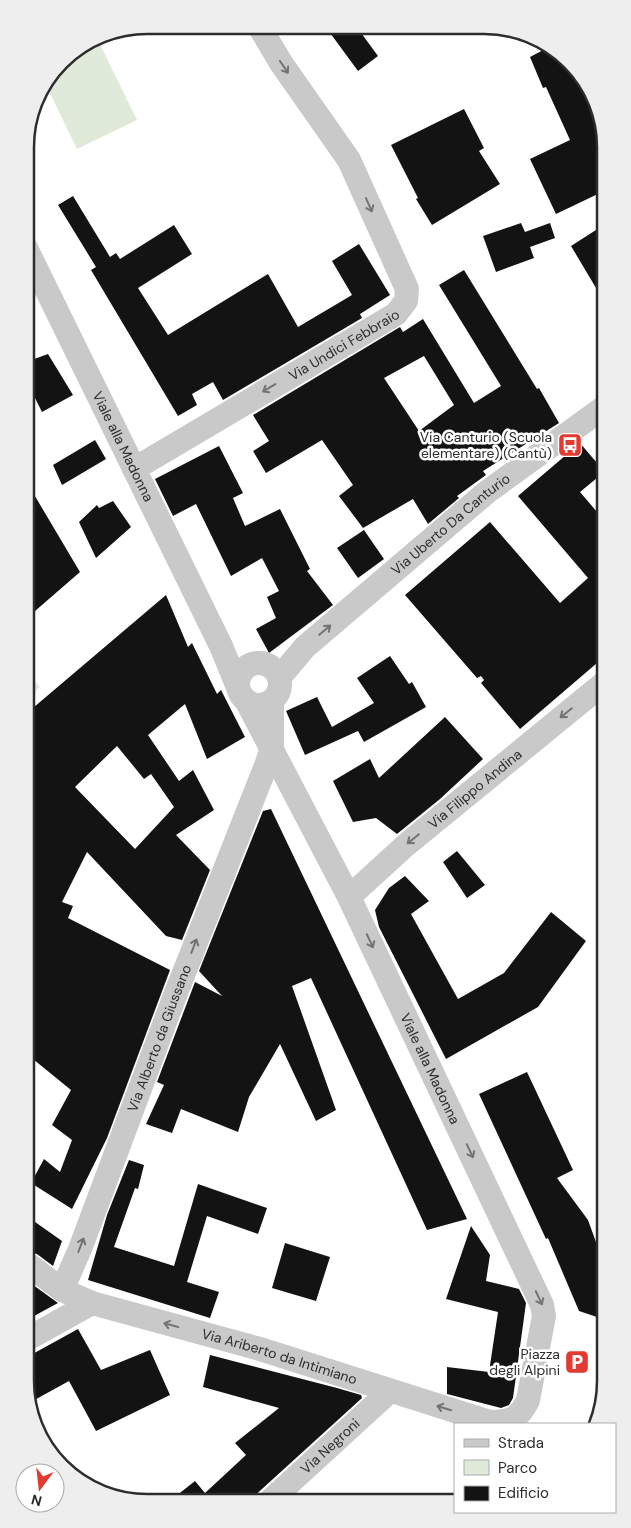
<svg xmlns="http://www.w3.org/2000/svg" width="631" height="1528" font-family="'DM Sans',sans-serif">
<rect width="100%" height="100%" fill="#fff"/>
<!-- green -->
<path fill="#e0eada" d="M96,36L137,120L77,149L45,83L66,55Z
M27,673L40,687L27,699Z"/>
<!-- building -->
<path fill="#131313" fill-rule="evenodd" d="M325,26H356L378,56L358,71Z
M547,48L570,60L602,115V192L556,214L530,159L570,140L546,87L543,88L530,57Z
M464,109L484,148L479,151L500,184L432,225L416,199L418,198L391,145Z
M73,196L110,257L116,253L120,259L174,225L192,254L138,288L168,335L268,274L298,327L352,295L332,261L359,244L390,295L360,314L362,318L223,400L213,382L192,394L197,405L178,416L91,270L96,267L58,205Z
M521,223L525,232L550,223L555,238L530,247L534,258L496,272L483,236Z
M596,230L602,240V298L571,246Z
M464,270L537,389L539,388L559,423L483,471L486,475L457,496L459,498L428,524L413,499L363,528L339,496L353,485L322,440L266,473L253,451L269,441L253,415L400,327L403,332L423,319L474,403L501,386L439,285ZM424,356L454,405L419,431L384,378Z
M48,354L73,395L42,412L26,380V362Z
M95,440L106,459L62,485L53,465Z
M580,443L603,470V473L580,492L603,519L604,657L520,729L481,683L484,680L481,676L477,678L405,595L490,522L560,603L588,578L518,496Z
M219,446L243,493L233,498L245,526L280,509L310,569L307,571L333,605L269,653L256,629L276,618L267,597L279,591L262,558L231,576L196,504L173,516L155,479Z
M26,481L80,572L27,618V562Z
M113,501L131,527L96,558L79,522L97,505L99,508Z
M364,530L384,559L358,578L337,548Z
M166,595L188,647L192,643L217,694L221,690L245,737L207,759L185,704L148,735L179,781L193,770L214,810L176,835L210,870L182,940L166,936L87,852L62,902L73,906L68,918L170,970L107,1138L72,1209L31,1183L44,1159L60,1172L72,1140L52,1125L71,1090L28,1055L27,713ZM117,746L144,779L151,774L174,807L135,849L75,787Z
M390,656L409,684L412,682L426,707L364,742L358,731L305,755L286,711L317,697L332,727L374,703L357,678Z
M445,717L483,759L440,799L397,834L376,818L353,822L333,781L370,759L379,778Z
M271,809L467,1219L427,1230L311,978L292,986L336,1110L316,1121L280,1044L249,1097L238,1132L181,1109L172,1133L146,1124L164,1085L157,1082L195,982L222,996L199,971L263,811Z
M457,851L485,885L467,898L443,862Z
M405,876L429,901L411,914L458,999L504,973L551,912L586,941L538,1007L446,1059L379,927L375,910L389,888Z
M527,1072L573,1170L557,1178L588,1220L605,1267L606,1320L579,1311L548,1238L546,1239L479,1094Z
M129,1160L144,1165L138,1189L135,1188L114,1247L174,1266L198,1184L267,1208L258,1234L207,1216L187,1282L219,1292L210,1318L88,1280L107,1215Z
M28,1217L62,1241L53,1266L37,1254L29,1252Z
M471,1226L490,1255L486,1281L519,1289L526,1303L513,1398L509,1405L501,1408L447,1394V1367L489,1372L498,1312L446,1299Z
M285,1243L330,1257L316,1301L272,1288Z
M29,1282L58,1303L34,1316L29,1322Z
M78,1329L101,1370L150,1350L170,1395L96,1431L69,1381L29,1403V1356Z
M210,1355L337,1388L361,1395L362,1398L250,1500H171L195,1481L205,1493L246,1455L235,1443L279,1408L203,1387Z"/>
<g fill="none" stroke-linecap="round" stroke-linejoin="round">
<!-- minor -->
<g stroke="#c9c9c9" stroke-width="24">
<path id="s1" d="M26,248L221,646L237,685"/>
<path id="s2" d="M134,469L396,314L406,301L407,289L349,160L281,63L259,26"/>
<circle cx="259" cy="684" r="21"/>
<path id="s3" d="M279,678L305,647L487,492L603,408"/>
<path id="s4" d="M247,702L349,897L542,1305L544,1316L528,1400C519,1419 511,1422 490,1422"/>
<path id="s5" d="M349,897L406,845L604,683"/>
<path id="s6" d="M29,1265L62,1290L92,1303L260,1349L496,1424"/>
<path id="s7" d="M62,1290L80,1249L174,998L267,763L272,747V701"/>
<path d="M29,1338L92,1303"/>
<path id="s8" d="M271,1500L390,1391"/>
</g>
</g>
<!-- one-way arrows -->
<defs><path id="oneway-shaft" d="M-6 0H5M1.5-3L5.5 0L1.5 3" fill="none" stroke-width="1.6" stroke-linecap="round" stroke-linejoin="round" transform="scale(1.25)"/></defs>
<g stroke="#737373">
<use href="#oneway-shaft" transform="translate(284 67) rotate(56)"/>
<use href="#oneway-shaft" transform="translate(369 205) rotate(66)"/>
<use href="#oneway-shaft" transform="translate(269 388) rotate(149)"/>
<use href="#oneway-shaft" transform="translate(325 630) rotate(-40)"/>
<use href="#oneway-shaft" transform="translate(566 713) rotate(141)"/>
<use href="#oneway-shaft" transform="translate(413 839) rotate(141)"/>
<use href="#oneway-shaft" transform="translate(370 941) rotate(65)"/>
<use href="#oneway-shaft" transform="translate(194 946) rotate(-69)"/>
<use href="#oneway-shaft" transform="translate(470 1151) rotate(65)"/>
<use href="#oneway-shaft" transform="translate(81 1245) rotate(-69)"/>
<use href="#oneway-shaft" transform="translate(539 1298) rotate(65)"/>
<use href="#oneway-shaft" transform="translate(171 1325) rotate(-165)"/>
<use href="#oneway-shaft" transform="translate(444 1408) rotate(-163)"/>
</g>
<!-- icons -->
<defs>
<symbol id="bus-square" viewBox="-11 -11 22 22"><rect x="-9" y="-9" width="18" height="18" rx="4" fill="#e23930" stroke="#fff"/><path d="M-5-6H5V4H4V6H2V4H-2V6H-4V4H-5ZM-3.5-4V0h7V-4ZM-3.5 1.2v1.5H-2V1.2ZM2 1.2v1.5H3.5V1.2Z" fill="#fff"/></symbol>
<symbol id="parking-square" viewBox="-11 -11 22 22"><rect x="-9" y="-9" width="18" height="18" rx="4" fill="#e23930" stroke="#fff"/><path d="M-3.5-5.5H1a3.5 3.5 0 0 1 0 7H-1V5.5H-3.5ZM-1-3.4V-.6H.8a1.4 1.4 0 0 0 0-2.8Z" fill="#fff"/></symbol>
</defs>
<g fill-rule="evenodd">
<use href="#bus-square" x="556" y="431" width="28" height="28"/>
<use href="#parking-square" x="563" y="1348" width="28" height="28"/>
</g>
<g text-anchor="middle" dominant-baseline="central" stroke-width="5" stroke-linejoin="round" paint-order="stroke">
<!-- street labels -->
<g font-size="14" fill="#2c2c2c" stroke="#fff">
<text stroke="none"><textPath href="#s2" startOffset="244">Via Undici Febbraio</textPath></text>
<text stroke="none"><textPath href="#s1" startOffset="221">Viale alla Madonna</textPath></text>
<text stroke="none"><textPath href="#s3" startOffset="231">Via Uberto Da Canturio</textPath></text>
<text stroke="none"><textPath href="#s5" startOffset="166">Via Filippo Andina</textPath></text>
<text stroke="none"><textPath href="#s7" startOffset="270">Via Alberto da Giussano</textPath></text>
<text stroke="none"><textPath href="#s4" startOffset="410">Viale alla Madonna</textPath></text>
<text stroke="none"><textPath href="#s6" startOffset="269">Via Ariberto da Intimiano</textPath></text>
<text stroke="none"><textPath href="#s8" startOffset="80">Via Negroni</textPath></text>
</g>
<!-- poi labels -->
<g font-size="14" fill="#2c2c2c" stroke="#fff" text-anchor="end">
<text x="552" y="437">Via Canturio (Scuola<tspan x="552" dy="16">elementare) (Cantù)</tspan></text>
<text x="560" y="1354">Piazza<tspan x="560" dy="16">degli Alpini</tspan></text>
</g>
</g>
<!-- crop -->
<path d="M0 0H631V1528H0ZM147 34H484A113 113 0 0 1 597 147V1381A113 113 0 0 1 484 1494H147A113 113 0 0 1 34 1381V147A113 113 0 0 1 147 34Z" fill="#eee" fill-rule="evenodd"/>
<path fill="none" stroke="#2c2c2c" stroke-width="2.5" d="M147 34H484A113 113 0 0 1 597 147V1381A113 113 0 0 1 484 1494H147A113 113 0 0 1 34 1381V147A113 113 0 0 1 147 34Z"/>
<!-- legend -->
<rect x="454" y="1423" width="162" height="90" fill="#ffffff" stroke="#ababab"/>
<rect x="464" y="1439" width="25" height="8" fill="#c9c9c9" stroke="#ababab"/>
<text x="498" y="1448" font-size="15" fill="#2c2c2c">Strada</text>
<rect x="464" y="1460" width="25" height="15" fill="#e0eada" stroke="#ababab"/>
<text x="498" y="1473" font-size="15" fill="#2c2c2c">Parco</text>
<rect x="464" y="1486" width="25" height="15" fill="#131313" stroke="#ababab"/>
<text x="498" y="1498" font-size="15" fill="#2c2c2c">Edificio</text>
<!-- north arrow -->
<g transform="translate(40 1488) rotate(195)"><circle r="24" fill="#ffffff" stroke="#ababab"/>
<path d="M0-4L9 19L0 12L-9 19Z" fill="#e23930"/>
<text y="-8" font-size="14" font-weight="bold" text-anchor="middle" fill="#2c2c2c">N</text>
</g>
</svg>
